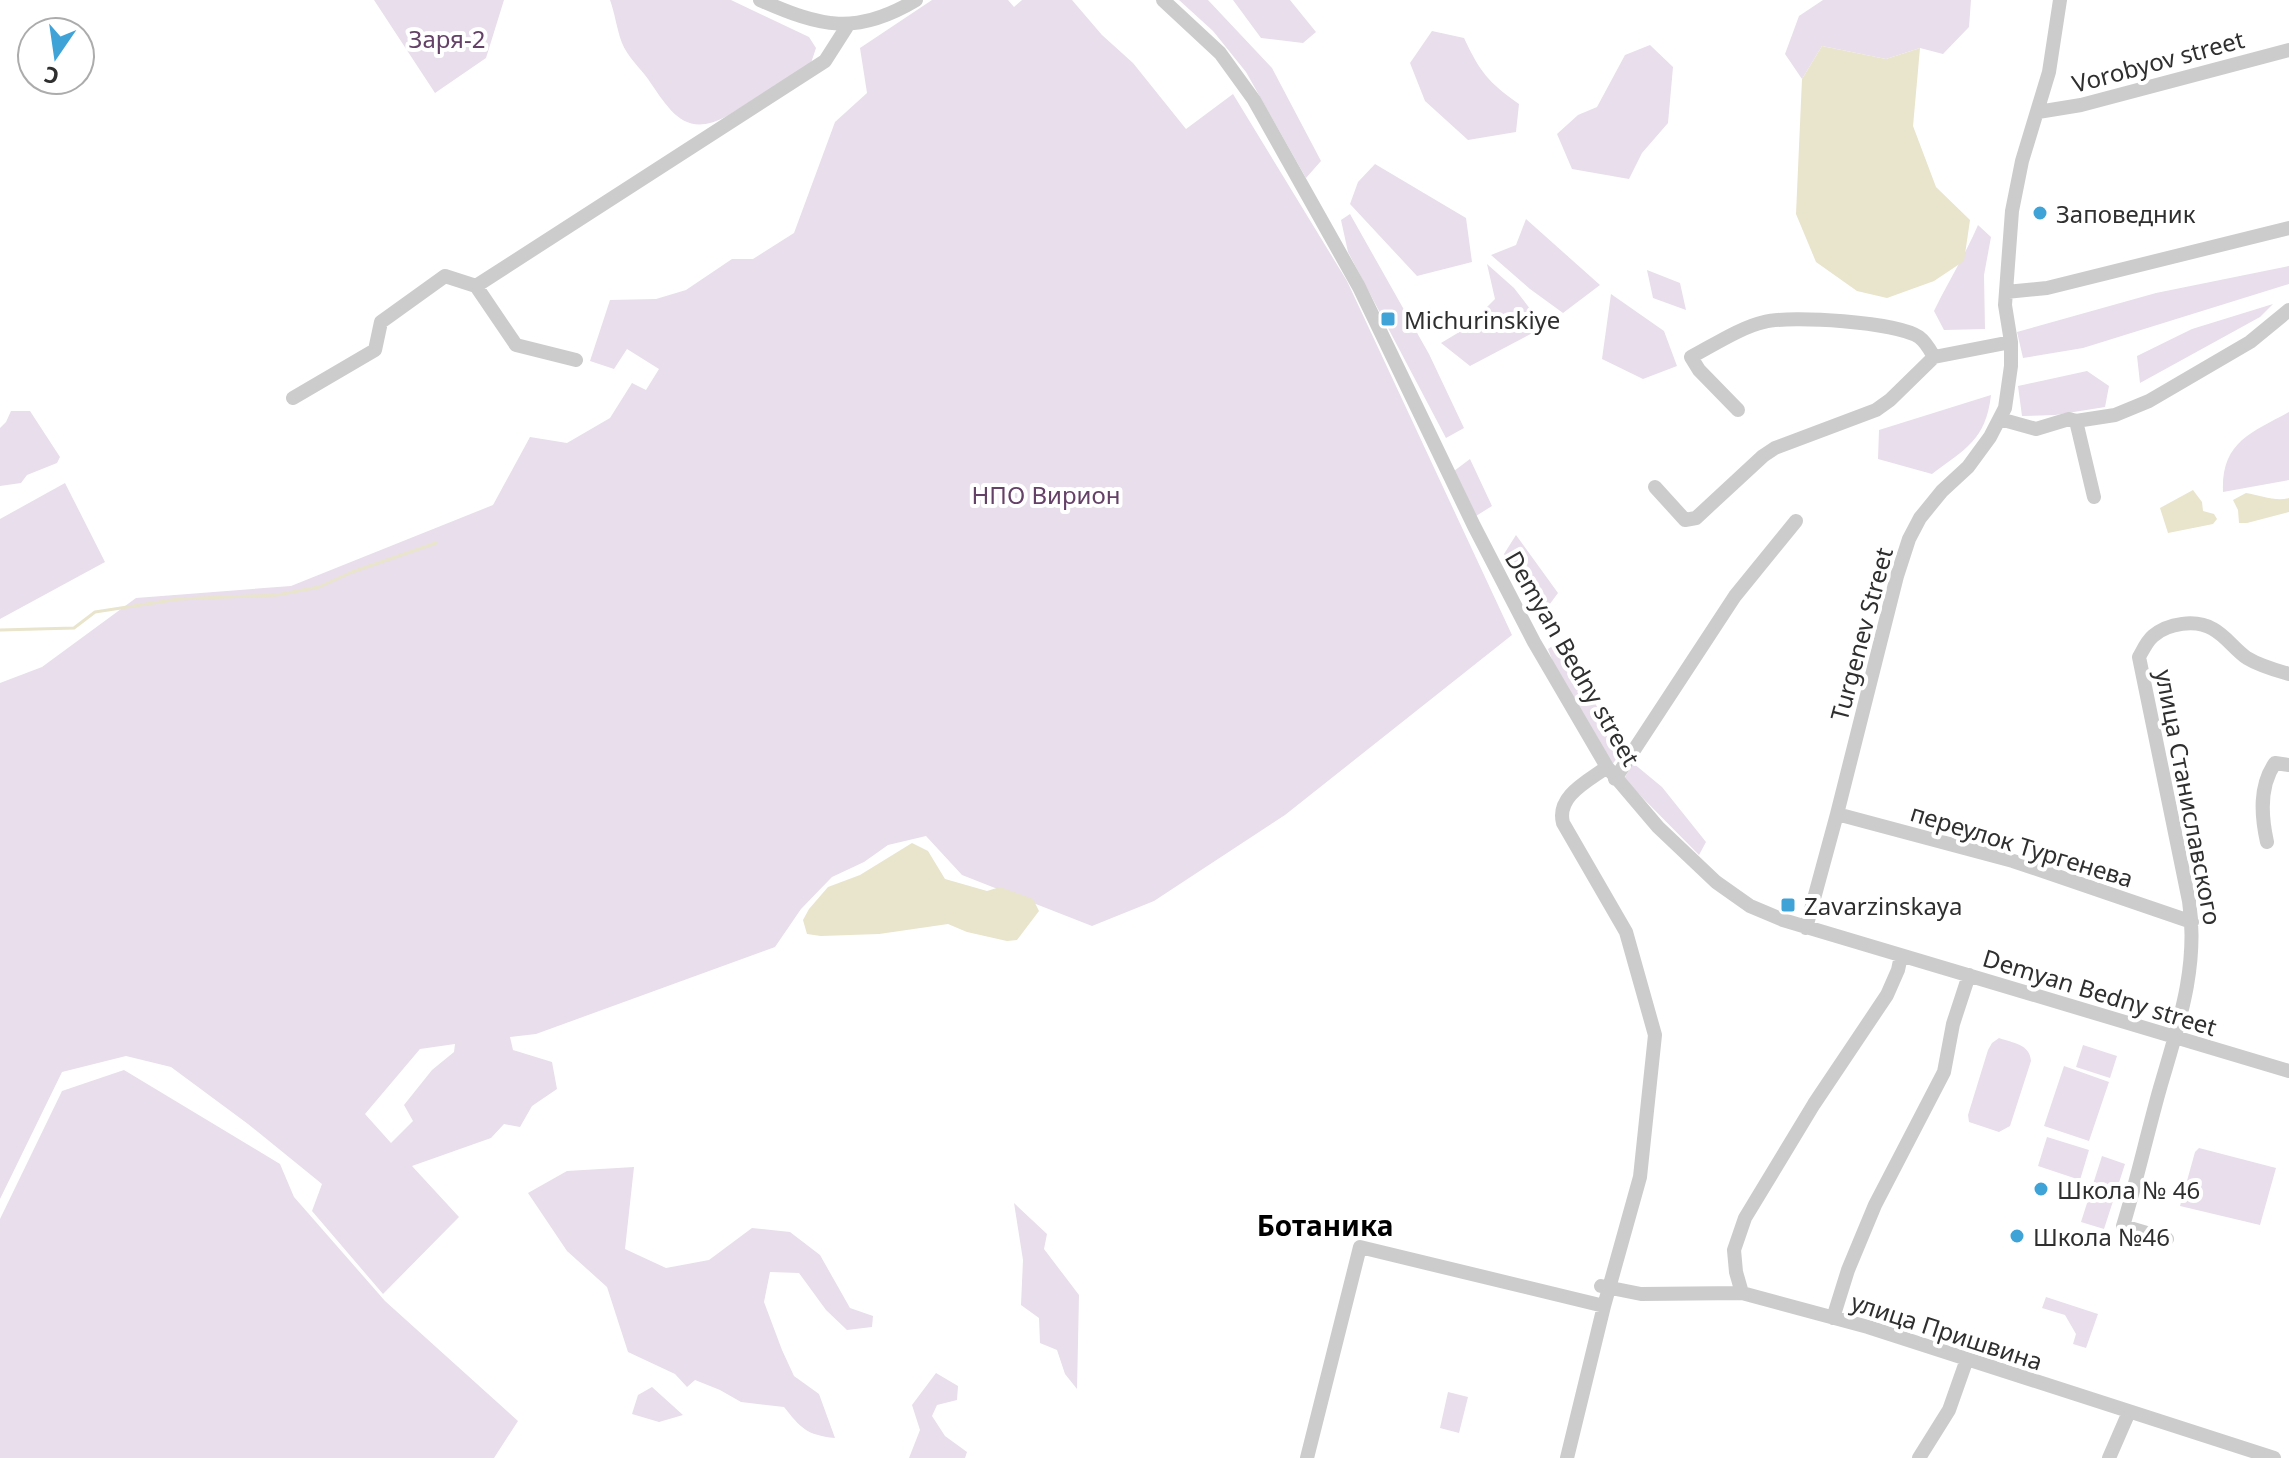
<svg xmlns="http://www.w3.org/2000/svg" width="2289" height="1458" font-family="'Noto Sans',sans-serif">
<rect width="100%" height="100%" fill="#fff"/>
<!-- green -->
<path fill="#e9deeb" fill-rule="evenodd" d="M374,0H504L486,58L435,93Z
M610,0H731L809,37L816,48L811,63L727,116C685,139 670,111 648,79C640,68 627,56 622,43C617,30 615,14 610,0Z
M932,0H1008L1014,7L1022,0H1072L1102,35L1133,63L1186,129L1233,94L1347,281L1512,635L1285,815L1154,901L1092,926L962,875L926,836L888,845L864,862L832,877L801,909L775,947L536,1034L510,1037L513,1050L552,1062L557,1089L532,1106L520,1127L504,1124L491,1138L412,1166L459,1217L383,1294L312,1211L322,1184L248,1124L171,1067L126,1056L62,1072L0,1199V683L42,667L136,598L291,586L493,505L530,437L567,443L610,418L632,383L646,390L659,369L627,349L614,369L590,361L610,300L656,299L686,290L732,259H753L794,233L835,122L867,93L860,48ZM455,1044L454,1052L432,1070L404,1105L413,1121L391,1143L365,1114L420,1049Z
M1179,0H1208L1272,68L1321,161L1306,178L1246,72L1213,31Z
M1233,0H1290L1316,32L1303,43L1261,38Z
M1823,0H1971L1969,27L1943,54L1920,48L1886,59L1822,46L1802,79L1785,54L1799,16Z
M1432,31L1464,38C1480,72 1488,82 1519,104L1516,132L1468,140L1425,101L1410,63Z
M1650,45L1673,67L1668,123L1642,153L1629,179L1572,169L1557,134L1578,115L1597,107L1625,55Z
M1375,164L1466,218L1472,262L1417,276L1350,204L1358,182Z
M1350,214L1429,354L1464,428L1446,438L1348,252L1341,220Z
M1526,219L1600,285L1563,313L1530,289L1491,255L1516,245Z
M1978,225L1991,237L1984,275L1985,329L1944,330L1934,311C1948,282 1965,255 1978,225Z
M1487,264L1514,288L1544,327L1470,366L1441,343L1466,328L1495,299Z
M2289,266V284L2083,348L2023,358L2017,332L2156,293Z
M1647,270L1680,283L1686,310L1653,298Z
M1611,294L1664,331L1677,366L1643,379L1602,359Z
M2273,304L2260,317L2140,383L2137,356L2192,329Z
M2087,371L2109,386L2105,407L2055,415L2022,416L2018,386Z
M1991,395C1986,440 1965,449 1932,474L1878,459L1879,430Z
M11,411H30L60,457L57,463L27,475L21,483L0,486V428L6,422Z
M2289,412V480L2223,492C2221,442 2251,433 2289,412Z
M1470,459L1492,506L1476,516L1454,471Z
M65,483L105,562L0,619V519Z
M1516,535L1558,593L1538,620L1504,554Z
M1560,641L1622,751L1612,765L1560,680L1548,649Z
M1633,763L1662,787L1706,842L1699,855L1624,779Z
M1999,1038C2013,1043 2030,1044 2031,1061L2010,1126L1999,1132L1969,1122L1968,1115L1988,1050L1992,1043Z
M2083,1045L2117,1056L2110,1078L2076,1067Z
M2064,1066L2109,1082L2089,1141L2044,1126Z
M124,1070L280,1164L294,1197L385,1301L518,1421L494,1458H0V1219L62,1091Z
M2047,1137L2089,1150L2080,1180L2038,1166Z
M2199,1148L2276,1168L2260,1225L2180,1206L2195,1152Z
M2102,1156L2125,1164L2104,1229L2081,1222Z
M634,1167L625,1249L666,1268L709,1260L752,1228L790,1232L820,1255L850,1308L873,1316L872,1327L847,1330L826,1310L799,1273L770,1272L764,1302L782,1350L794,1376L819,1394L835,1438C806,1435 801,1428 784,1407L741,1402L720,1390L695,1380L687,1387L675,1374L628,1352L607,1287L567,1251L528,1193L567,1171Z
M1014,1203L1047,1234L1044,1249L1079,1295L1077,1389L1065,1374L1057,1350L1040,1343L1039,1318L1021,1305L1023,1260Z
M2046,1297L2098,1314L2086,1348L2073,1344L2076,1334L2065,1315L2042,1308Z
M936,1373L958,1386L957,1400L937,1405L932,1416L945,1436L967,1452L965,1458H909L920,1430L912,1405Z
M652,1387L683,1415L659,1422L632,1414L638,1395Z
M1448,1392L1468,1397L1459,1433L1440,1428Z"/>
<!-- water -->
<path fill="#e9e4cc" d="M1822,46L1886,59L1920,48L1913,126L1936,187L1970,220L1964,261L1934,281L1887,298L1857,291L1816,262L1796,214L1802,79Z
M2193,490L2202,502L2203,511L2214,514L2217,519L2213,524L2168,533L2160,508Z
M2246,493C2260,495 2276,502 2289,498V512L2247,523H2239L2238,510L2233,500Z
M912,843L928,851L945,879L987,891L1000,887L1033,899L1039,911L1017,940L1007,941L967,932L948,924L879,934L821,936L807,934L803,920L809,909L828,887L860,875Z"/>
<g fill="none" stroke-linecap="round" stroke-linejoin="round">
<!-- stream -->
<path stroke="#e9e4cc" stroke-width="3" d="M0,630L74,628L95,612L179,599L277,595L319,587L352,572L436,543"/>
<!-- minor -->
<path stroke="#ccc" stroke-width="14" d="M760,0C821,27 856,36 916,0
M1163,0L1220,53L1254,100L1359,287L1474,526L1534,642L1607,767L1658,827L1716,882L1750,906L1783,920L2289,1071
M2038,112L2081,105L2289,50
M476,286L825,61L848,25
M2006,292L2047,288L2289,228
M293,398L375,350L381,322L445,276L476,286L516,345L576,360
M1738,410L1699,370L1691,357C1712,346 1741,327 1764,322C1791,315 1897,322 1919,337C1926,342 1930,350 1934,357
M2000,419L2036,429L2069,419L2076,421L2115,415L2149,401L2250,342L2289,310
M2076,421L2094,497
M1655,487L1685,520L1696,518L1763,456L1775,448L1876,410L1890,400L1934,357L2011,342
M1615,779L1735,596L1796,521
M1837,814L2013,861L2192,922
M2267,842C2261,815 2259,786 2275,763L2289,765
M1806,928L1837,814L1897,576L1909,539L1920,518L1942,491L1968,467L1990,437L2005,408L2011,366V342L2005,305L2012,211L2022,161L2049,72L2060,0
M2167,1239L2123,1226C2137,1180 2147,1134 2160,1088C2178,1026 2199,967 2189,901L2139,657C2143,650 2147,641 2153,636C2168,623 2196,619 2213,629C2226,636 2235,650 2247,658C2260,666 2275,670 2289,674
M1601,1286L1641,1294L1742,1293L1868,1327L2274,1458
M1742,1293L1736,1272L1734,1250L1745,1218L1814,1104L1887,995L1898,970L1901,956
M1833,1318L1848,1270L1875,1205L1944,1072L1953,1024L1969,975
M1307,1458L1360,1247L1604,1306
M1567,1458L1604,1306L1640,1177L1655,1035L1626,932L1563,823C1556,796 1588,781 1607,767
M1919,1458L1949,1410L1967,1359
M2109,1458L2129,1412"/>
</g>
<!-- markers -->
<g fill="#3fa3d8" stroke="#fff" stroke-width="3">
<circle cx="2040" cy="213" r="8"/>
<rect x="1380" y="311" width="16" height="16" rx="4"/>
<rect x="1780" y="897" width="16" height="16" rx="4"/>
<circle cx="2041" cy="1189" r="8"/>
<circle cx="2017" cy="1236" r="8"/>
</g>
<g text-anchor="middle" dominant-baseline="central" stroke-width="8" stroke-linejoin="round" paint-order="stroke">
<!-- park labels -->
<g font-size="24" fill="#654067" stroke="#fff">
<text x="447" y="38">Заря-2</text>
<text x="1046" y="494">НПО Вирион</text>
</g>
<!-- street labels -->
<g font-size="24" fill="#2f2f2f" stroke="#fff">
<text transform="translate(2158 61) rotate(-15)">Vorobyov street</text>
<text transform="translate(1861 634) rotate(-75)">Turgenev Street</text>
<text transform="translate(1573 658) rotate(60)">Demyan Bedny street</text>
<text transform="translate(2189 797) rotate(79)">улица Станиславского</text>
<text transform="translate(2022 845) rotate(17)">переулок Тургенева</text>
<text transform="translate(2100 992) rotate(17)">Demyan Bedny street</text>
<text transform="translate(1947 1331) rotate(18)">улица Пришвина</text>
</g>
<!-- poi labels -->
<g font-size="24" fill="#2f2f2f" stroke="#fff" text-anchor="start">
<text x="2056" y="213">Заповедник</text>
<text x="1404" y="319">Michurinskiye</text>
<text x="1804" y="905">Zavarzinskaya</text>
<text x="2057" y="1189">Школа № 46</text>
<text x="2033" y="1236">Школа №46</text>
</g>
<!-- quarter labels -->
<g font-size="28" font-weight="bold" fill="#000" stroke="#fff">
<text x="1325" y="1225">Ботаника</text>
</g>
</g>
<!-- north arrow -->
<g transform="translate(56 56) rotate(193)"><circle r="38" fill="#ffffff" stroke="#acacac" stroke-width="2"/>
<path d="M0-6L14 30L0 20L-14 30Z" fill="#3fa3d8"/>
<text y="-12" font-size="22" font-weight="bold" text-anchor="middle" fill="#2f2f2f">С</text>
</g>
</svg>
